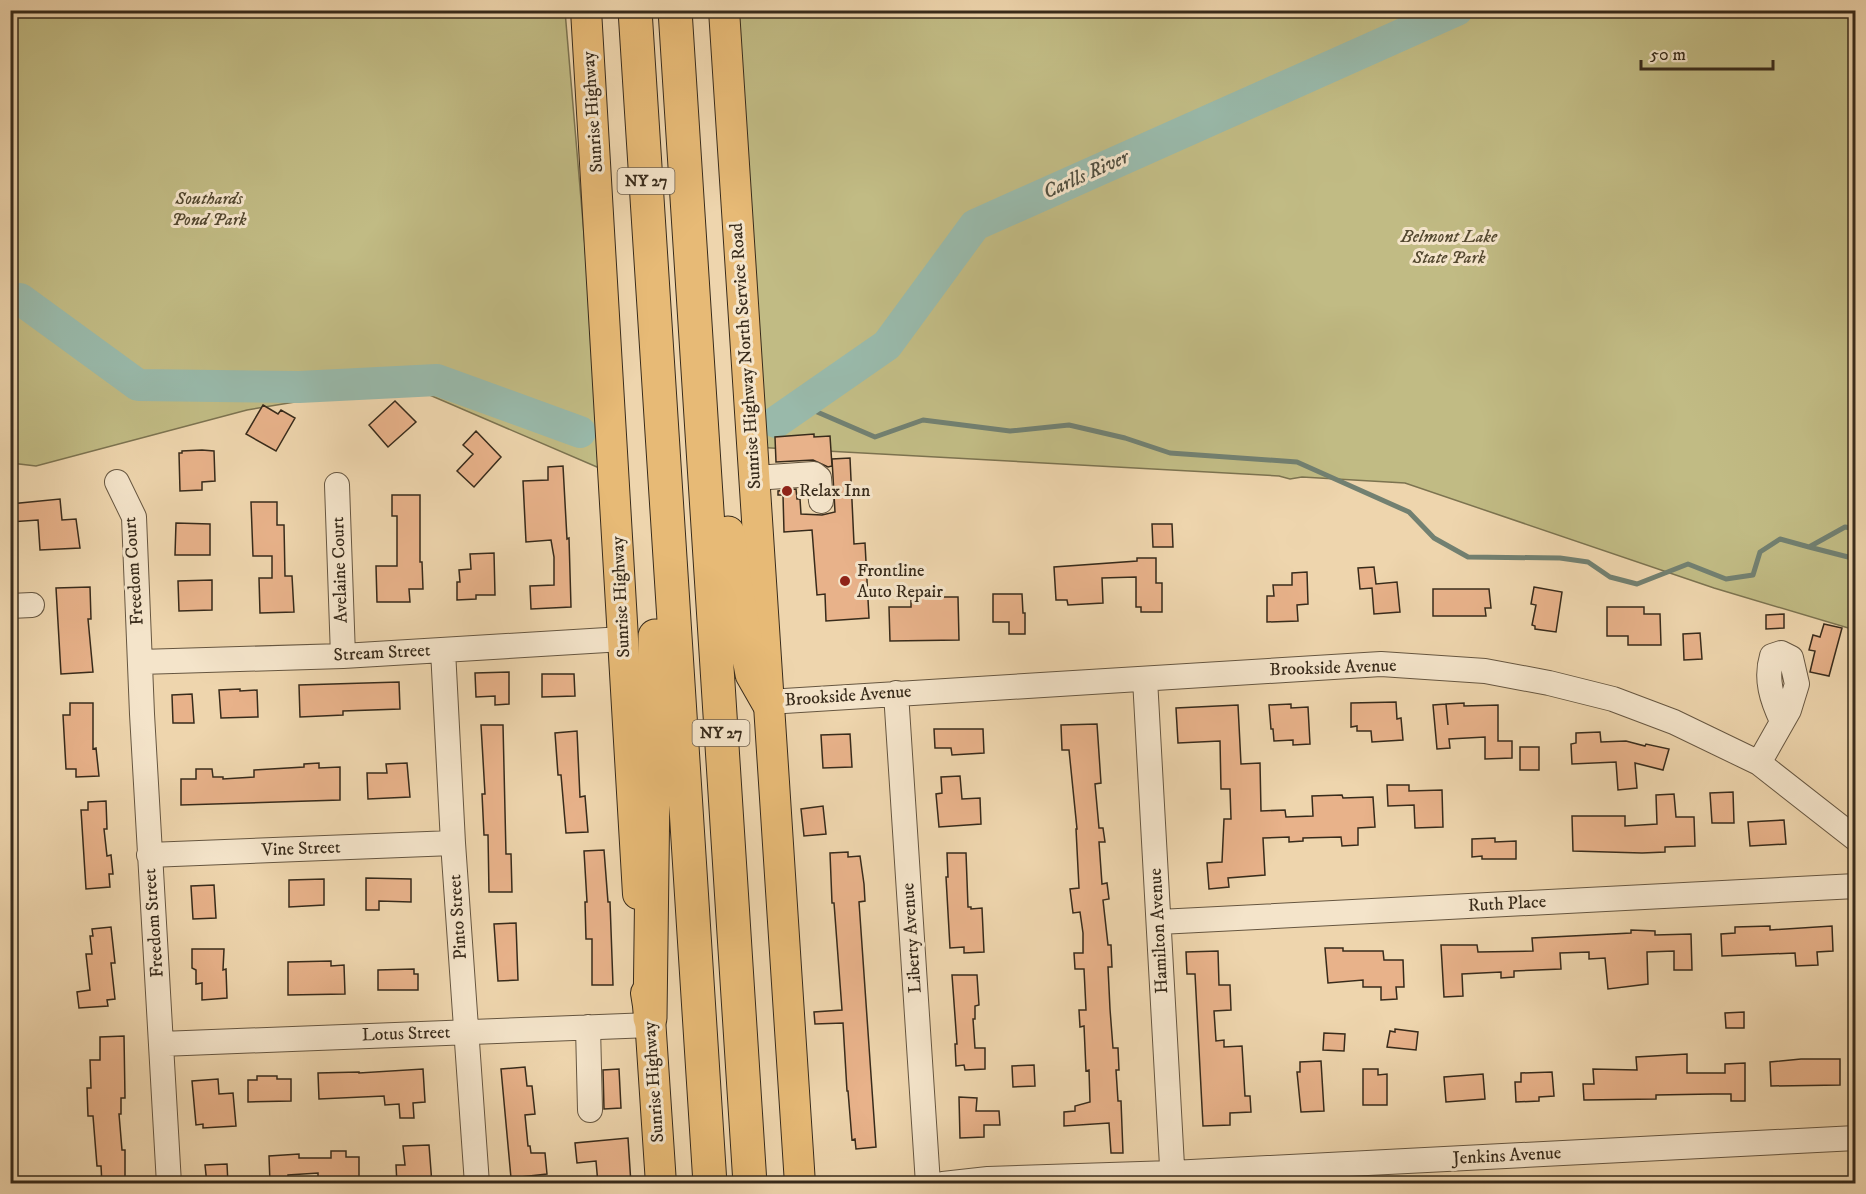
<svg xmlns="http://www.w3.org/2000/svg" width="1866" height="1194" font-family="'IM FELL DW Pica',serif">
<rect width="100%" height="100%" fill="#eed5ad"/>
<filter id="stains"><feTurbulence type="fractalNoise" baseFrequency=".00333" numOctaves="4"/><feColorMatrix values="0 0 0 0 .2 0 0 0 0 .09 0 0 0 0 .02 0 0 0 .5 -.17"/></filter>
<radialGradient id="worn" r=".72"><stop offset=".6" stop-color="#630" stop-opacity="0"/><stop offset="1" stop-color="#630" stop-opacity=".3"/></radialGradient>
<!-- green -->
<path fill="#c1bb84" stroke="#7c7350" stroke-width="1.5" d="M11,11H565L604,470L425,393L301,401L247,410L36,466L11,463Z
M738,11H1855V630L1714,588L1405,483L1302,477L1290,479L1279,476L755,447Z"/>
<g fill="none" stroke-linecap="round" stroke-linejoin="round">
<!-- stream -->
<path stroke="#728071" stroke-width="5" d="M801,405L875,437L923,420L1010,431L1069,425L1125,438L1170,453L1297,462L1409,512L1434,538L1468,557L1560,558L1588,562L1610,577L1637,584L1688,564L1726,579L1753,575L1760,552L1780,539L1809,547L1845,527L1856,529
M1809,547L1856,559"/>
<!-- river -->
<path stroke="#99b9aa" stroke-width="32" d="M10,299H20L138,385L299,387L437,380L580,432
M776,422L887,345L975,225L1457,10"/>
</g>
<!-- building -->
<path fill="#e8b28a" stroke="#382b1b" stroke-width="1.5" d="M395,401L416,422L388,447L369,425Z
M263,405L278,414L281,410L295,418L276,451L246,434Z
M476,431L501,457L474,487L457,471L473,454L463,445Z
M814,434V437L830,436L832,466L828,467L813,460L776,462L775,437Z
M202,450L214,451L215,481L202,482V490L180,491L179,453H182V451Z
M850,458L854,544L865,543L869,618L826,621L825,594L817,595L812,530L784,532L783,495H778V491L796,489L797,499H800L801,514L822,515L835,512L832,459Z
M563,466L567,539L569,538L571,607L531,609L530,586L554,585V557L551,540L526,542L523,481L548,480V467Z
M392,495H420V562H422L423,589H409L410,602H377L376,566H397V516H392Z
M60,499L62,520L76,519L80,548L40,550L38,520L10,522V504Z
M251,502H277V525H284L285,576H292L294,612L260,613L259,578H272V556H253Z
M176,523L210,524V555H175Z
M1152,524H1172L1173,547H1153Z
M494,553L495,595H476V599L457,600V582H460L459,570L471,569L470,554Z
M1137,558H1156V583H1162V612H1141V607H1136V577L1102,578L1103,603L1068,605L1067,600H1056L1054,567L1137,561Z
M1374,567L1376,584L1397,582L1400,612L1374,614L1372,588L1360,589L1358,568Z
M1307,572L1308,604L1297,605L1298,621L1267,622V596H1274L1273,585H1292V573Z
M212,580V610L179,611L178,581Z
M90,587L91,619H88L93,672L61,674L56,588Z
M1534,587L1562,592L1556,632L1535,629V626L1532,625L1536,605L1531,604Z
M1433,589H1489L1491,608H1485L1486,616H1433Z
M993,594H1022L1023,613H1025V634H1009V622H993Z
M911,597H958L959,640L890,641L889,607H911Z
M1607,607H1644V614H1660L1661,645H1628V636H1607Z
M1784,614V628L1766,629V615Z
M1824,624L1842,628L1829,676L1810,672L1815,651L1809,650L1813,635L1820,637Z
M1700,633L1702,659L1684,660L1683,634Z
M509,672V704L495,705V696L476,697L475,673Z
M542,674H574L575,696L542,697Z
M399,682L400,709L343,711V715L300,717L299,685Z
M240,689V691L257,690L258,717L221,718L219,690Z
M192,694L194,723H173L172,695Z
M1396,702L1397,719L1401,718L1403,740L1372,742L1371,731H1357V726L1351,727V703Z
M70,703H93V749L96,748L99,776L76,777V769H66L63,715H70Z
M1464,703V706L1498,705V741H1512V758L1485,759V737L1449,739L1450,748L1437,749L1433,705L1446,704L1448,725L1446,704Z
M1291,704V708L1308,707L1310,744L1293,745V740L1274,741L1273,729H1271L1269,705Z
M1238,705L1241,764L1260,763L1261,811L1285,810L1286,817L1313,816L1312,796L1342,795L1343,798L1373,797L1375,827L1358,828V845L1342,846L1341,837L1303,838V841L1289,842V837L1263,838L1265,875L1228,878L1229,887L1209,889L1207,863L1222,862L1224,819H1231L1230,789H1221L1220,741L1178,743L1176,708Z
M1097,724L1101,783L1095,784L1099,828H1103L1105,842H1099L1102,884L1107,883L1109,899L1103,900L1108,945H1111L1112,967H1108L1110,1009L1113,1048H1118L1119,1070H1116L1118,1101H1121L1123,1153H1111L1109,1123L1064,1126V1112L1075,1111V1106L1090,1102L1089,1070L1086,1071L1084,1026L1080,1027L1079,1010H1086L1084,969H1075L1074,953H1083V933L1080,912L1073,913L1070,889L1079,888L1076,829H1077L1069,750H1062L1061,725Z
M481,725H503L506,854H511L512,892H489L488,835H484L482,794H485Z
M934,729H983L984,753L952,755L951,748H935Z
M577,731L580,797L585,796L588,832L566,833L561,775H558L555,733Z
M1600,732L1601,742L1626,741L1645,746L1646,744L1669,749L1663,770L1635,763L1637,788L1618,790L1616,762L1572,764L1571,744L1576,743V733Z
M850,734L852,767L823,768L821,735Z
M1520,747H1539V770H1520Z
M319,763V768L340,767V800L181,805V779H196V769H212L213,777H223V779L254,777V770L304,767V764Z
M407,763L410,797L368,799L367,773H387L386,764Z
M960,776L962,799L980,798L981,824L939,827L936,794L942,793L941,777Z
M1387,785H1409V791L1442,790L1443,827L1415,828L1414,805L1388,806Z
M1733,792L1734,823H1712L1710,793Z
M1674,794L1676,817H1694L1695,846L1665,847V852L1642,853L1573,851L1572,816H1625V826L1657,824L1656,795Z
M106,801L107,829H104L107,856L111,855L113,874H109L110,887L86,889L81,810H88V802Z
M823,806L826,834L804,836L801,809Z
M1784,820L1786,844L1750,846L1748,822Z
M1495,838V842L1516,841V859H1482V856L1472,857V839Z
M604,850L608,902H610L613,985H592V939H586L585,902H587L584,851Z
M848,852V857L860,856L864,884L865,901L859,902L876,1147L856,1149L855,1139L852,1140L848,1091H847L843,1023L815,1024L814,1012L842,1010L834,903H832L830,853Z
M947,853H966L968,907H971V909L982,908L984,952L964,953V947L950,948L946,877H948Z
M366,878L411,879V902L379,901V910H366Z
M324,879V905L289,907V880Z
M214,885L216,918L193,919L191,886Z
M516,923L518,980L498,981L494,924Z
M1770,926V930L1832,926L1833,951L1817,952L1818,965L1796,966L1795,953L1722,956L1721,934L1735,933V927Z
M111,927L115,963H111L115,999L107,1000L108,1006L79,1008L77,992L90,990L86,954H92L90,936H93L92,929Z
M1631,930L1655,931V935L1691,934L1692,970H1674V951L1647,952L1648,984L1608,989L1605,958L1589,959V952L1560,953L1561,969L1514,971V977L1501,978V972L1462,974L1463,996L1444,997L1441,945H1477L1478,952L1533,951L1532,938L1631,933Z
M1325,948H1343V951H1383L1384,960H1403L1404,987H1396L1397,999L1381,1000V987H1363V980L1328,983Z
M192,949H224L223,970L226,969L227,998L202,1000V983L196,984V970L192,968Z
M1218,951L1219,985H1230L1231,1010L1214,1011L1216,1041L1224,1040V1047L1242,1046L1245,1096H1250L1251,1112L1230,1113V1125L1203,1126L1195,974H1187L1186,952Z
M331,961V966L344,965L345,994L288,995V962Z
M414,969V974H418V990H378V970Z
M952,975H977L979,1005L975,1006V1019H973L975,1048H985V1069L965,1070L964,1065L956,1066L955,1044H957Z
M1744,1012V1028H1726L1725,1013Z
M1395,1029L1418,1032L1416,1050L1387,1047L1390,1031L1395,1032Z
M1324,1033L1345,1034L1344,1051L1323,1050Z
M124,1036L125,1098H121V1114H119L122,1150H125V1184H102L101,1166H97L93,1116H88L87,1088H91L90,1060H100V1037Z
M1687,1054V1073H1725V1064L1745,1063V1101H1731V1094H1713L1656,1095V1099L1584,1100L1583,1084H1594L1593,1069L1637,1070L1636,1057Z
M1801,1059H1840V1085L1771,1086L1770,1062Z
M1321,1061L1324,1111L1301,1112L1297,1072H1300V1062Z
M1034,1065L1035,1086L1013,1087L1012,1066Z
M525,1067L527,1086H532L535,1114L525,1115L528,1146H530L531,1153H545L547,1174L511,1178L501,1069Z
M423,1069L425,1102L413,1103L414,1118H400L399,1104L385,1105L384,1096L319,1099L318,1073L359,1072V1073Z
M619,1069L621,1108L604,1109L603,1070Z
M1363,1069H1378V1075L1387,1074V1105H1363Z
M1552,1072L1554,1096L1539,1097V1101L1516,1102L1515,1082H1521V1073Z
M1483,1074L1485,1099L1446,1102L1444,1077Z
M257,1076H277V1079H291V1101L248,1102V1080H257Z
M218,1079L219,1094L233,1093L236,1126L203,1128V1124L196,1125L192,1081Z
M959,1097L977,1098L976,1111H999L1000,1125H984V1137L960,1138Z
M628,1138L631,1184H598L596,1161L577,1163L575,1143Z
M429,1145L432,1184H397L396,1165H405L403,1146Z
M331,1151H346V1157H359V1184L318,1182V1173L288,1175V1182L270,1183L269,1156L299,1154V1158H331Z
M227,1164L228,1184H207L205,1165Z"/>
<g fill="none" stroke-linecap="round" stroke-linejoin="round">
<defs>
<path id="minor" d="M753,478L814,474L819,478L821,501
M117,482L134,517L142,714L169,1184
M337,485L343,656
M10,606L32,605
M443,650L453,843L477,1184
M140,662L343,656L623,639
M1145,679L1173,1184
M896,693L928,1184
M768,702L1381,664L1485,671L1549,683L1613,699L1674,722L1759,763L1856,839
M1759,763L1789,710L1797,684L1791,658L1781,653L1772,656C1765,679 1772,700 1782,721
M149,855L453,843
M1159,922L1856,886
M588,1027L590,1110
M161,1044L651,1025
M943,1184L988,1179L1172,1173L1856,1138"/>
<path id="major" d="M586,10L638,894
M724,10L800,1184
M646,993L650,1018L661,1184"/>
<path id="highway" d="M635,10L710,1184
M675,10L750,1184
M728,533L735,583L752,674L768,702
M650,1018L655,636"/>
</defs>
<!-- minor casing -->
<use href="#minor" stroke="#665640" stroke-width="26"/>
<!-- major casing -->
<use href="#major" stroke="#382b1b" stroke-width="32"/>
<!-- highway casing -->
<use href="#highway" stroke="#382b1b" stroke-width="35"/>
<!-- minor -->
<use href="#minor" stroke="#f4e4ca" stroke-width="24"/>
<!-- major -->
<use href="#major" stroke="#e7ba76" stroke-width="30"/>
<!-- highway -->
<use href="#highway" stroke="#e7ba76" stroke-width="33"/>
</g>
<!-- markers -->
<g fill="#8f2418" stroke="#f4e4ca" stroke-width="2">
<circle cx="787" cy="491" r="6"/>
<circle cx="845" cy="581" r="6"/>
</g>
<g text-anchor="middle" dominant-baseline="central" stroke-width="6" stroke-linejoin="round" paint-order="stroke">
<!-- shield labels -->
<g fill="#f4e4ca" stroke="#706250" stroke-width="1.5">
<rect x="617.5" y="168" width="57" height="26" rx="4.5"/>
<rect x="692.5" y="720" width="57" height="26" rx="4.5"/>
</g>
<g font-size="16" font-weight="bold" fill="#382b1b">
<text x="646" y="181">NY 27</text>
<text x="721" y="733">NY 27</text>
</g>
<!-- street labels -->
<g font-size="18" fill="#382b1b" stroke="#f4e4ca">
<text transform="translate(593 112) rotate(-94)">Sunrise Highway</text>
<text transform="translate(746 356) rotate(-94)">Sunrise Highway North Service Road</text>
<text transform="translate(340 570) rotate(-92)">Avelaine Court</text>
<text transform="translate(134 571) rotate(-94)">Freedom Court</text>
<text transform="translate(621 597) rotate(-93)">Sunrise Highway</text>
<text transform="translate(382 653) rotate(-3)">Stream Street</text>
<text transform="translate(1333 668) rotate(-2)">Brookside Avenue</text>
<text transform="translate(848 696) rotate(-4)">Brookside Avenue</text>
<text transform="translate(301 849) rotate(-2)">Vine Street</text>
<text transform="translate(1507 904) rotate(-3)">Ruth Place</text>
<text transform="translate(458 917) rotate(-94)">Pinto Street</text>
<text transform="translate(154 923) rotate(-94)">Freedom Street</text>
<text transform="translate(1159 931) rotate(-93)">Hamilton Avenue</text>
<text transform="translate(912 938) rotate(-94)">Liberty Avenue</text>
<text transform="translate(406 1034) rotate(-2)">Lotus Street</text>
<text transform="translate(654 1082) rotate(-94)">Sunrise Highway</text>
<text transform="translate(1507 1156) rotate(-3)">Jenkins Avenue</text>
</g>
<!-- park labels -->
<g font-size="18" font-style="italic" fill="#534830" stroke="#f4e4ca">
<text x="209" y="199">Southards<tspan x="209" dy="21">Pond Park</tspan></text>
<text x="1449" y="237">Belmont Lake<tspan x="1449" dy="21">State Park</tspan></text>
</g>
<!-- poi labels -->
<g font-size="18" fill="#382b1b" stroke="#f4e4ca" text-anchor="start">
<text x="799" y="491">Relax Inn</text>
<text x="857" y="571">Frontline<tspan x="857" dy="21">Auto Repair</tspan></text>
</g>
<!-- water labels -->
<g font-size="20" font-style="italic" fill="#504e3f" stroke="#f4e4ca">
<text transform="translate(1086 175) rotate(-24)">Carlls River</text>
</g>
</g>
<!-- margin -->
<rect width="1866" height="1194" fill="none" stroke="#eed5ad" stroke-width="36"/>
<rect x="12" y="12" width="1842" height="1170" fill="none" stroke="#382b1b" stroke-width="3"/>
<rect x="18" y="18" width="1830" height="1158" fill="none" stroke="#382b1b" stroke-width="1.5"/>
<!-- scale -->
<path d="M1641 60v9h132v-9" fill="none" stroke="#382b1b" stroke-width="3"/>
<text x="1650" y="60" font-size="18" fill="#382b1b" stroke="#f4e4ca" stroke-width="4.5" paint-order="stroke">50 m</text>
<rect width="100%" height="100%" filter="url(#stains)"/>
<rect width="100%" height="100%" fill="url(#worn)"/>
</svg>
